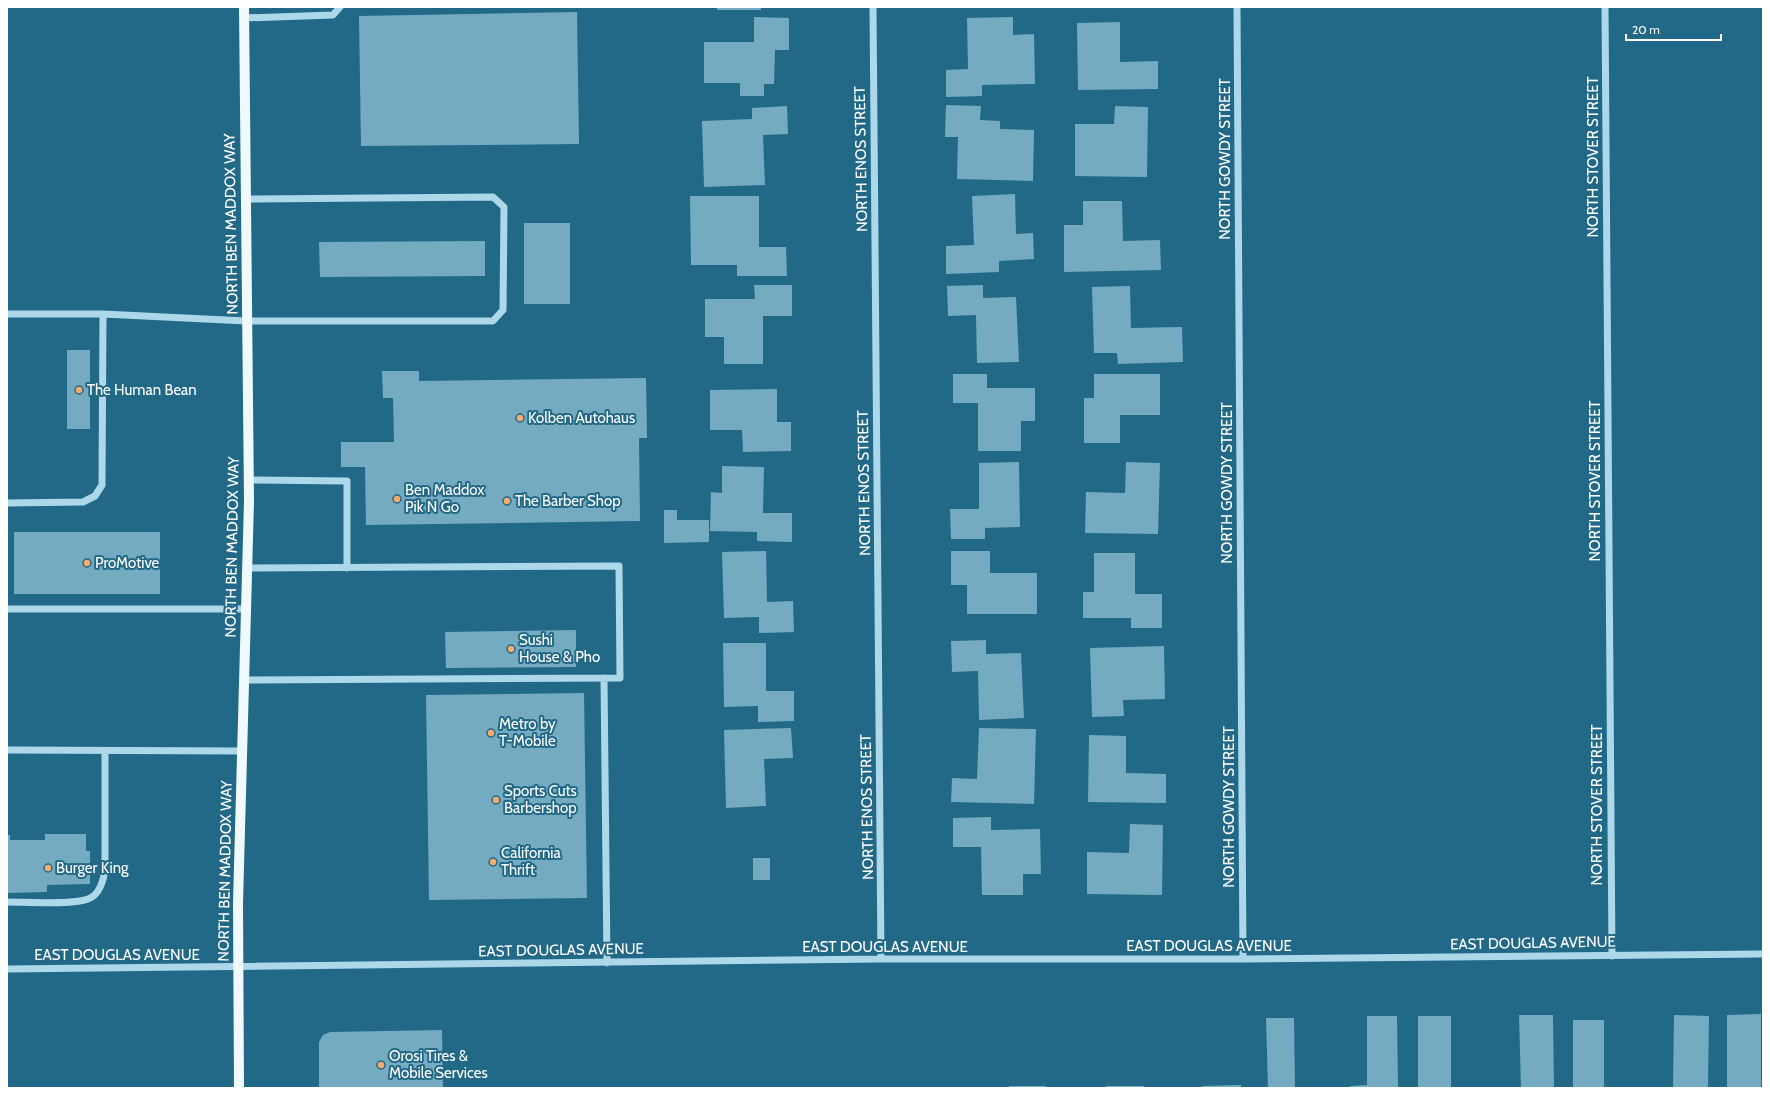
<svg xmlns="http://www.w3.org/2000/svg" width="1770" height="1095" font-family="Cabin,sans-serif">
<rect width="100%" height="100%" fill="#226987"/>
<!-- building -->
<path fill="#74abc1" d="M717,7H761V10H717Z
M577,12L579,144L361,146L359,16Z
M754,17L789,18V50H775L774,84H764V96H740V83H704V42H754Z
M1013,17V35L1034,34L1035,84L982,85V96L946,97V70L968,69L967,18Z
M1120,22V62L1158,61V89L1078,90L1077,23Z
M946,105L981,106L980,120L1000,121V129L1034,130L1033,181L957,179L958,137H945Z
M787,106L788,134L763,135L765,185L704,187L702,121L752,119V108Z
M1115,106L1148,107L1147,177L1075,176V124H1114Z
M1015,194L1016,234L1033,233L1034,259L999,261V272L946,274V246L974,245L972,196Z
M690,196H759V247H786L787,276H737V265H691Z
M1083,201H1122L1123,241L1160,240L1161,270L1064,272V225H1083Z
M524,223H570V304H524Z
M485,241V276L320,277L319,242Z
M754,285H792V316H763V364H724V337H705V299H755Z
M983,285V298L1016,297L1019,362L977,363L976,315L948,316L947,286Z
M1130,286L1131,328L1182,327L1183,362L1118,364L1117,353H1094L1092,287Z
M67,350H90V429H67Z
M382,371H419V381L646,378L647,438H639L640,521L366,525L365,467H341V442H394L393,398H383Z
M953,374H987V388H1035V421H1021V451H978V403H953Z
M1094,374H1160V415H1120V443H1084V398H1094Z
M777,389V422H791V451L743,452L742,430H710V390Z
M1019,462L1020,527L985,528V539H951L950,509H979V463Z
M1126,462L1160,463L1158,534L1085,533L1086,492L1125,493Z
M722,466L764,467L763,513H792V542L757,541V532L710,531L711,492L722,493Z
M664,510H677V520H709V542L664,543Z
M14,532H160V594H14Z
M766,551L767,602L793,601L794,632L759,633V617L724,618L722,552Z
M951,551H990V573H1037V614H967V585H951Z
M1094,553H1135V594H1162V628H1131V618H1083V592H1094Z
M576,630V667L446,668L445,632Z
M986,640V654L1021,653L1024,718L979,720L978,671L952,672L951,641Z
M723,643H766V691H794V721L758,722V706L724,707Z
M1164,646L1165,699L1123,700L1124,716L1092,717L1090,648Z
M584,693L587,898L429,900L426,695Z
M791,728L793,758L764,759L766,806L726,808L724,730Z
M979,728L1036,729L1034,804L951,802L952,778L977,779Z
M1089,735L1126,736V773L1166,774V803L1088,802Z
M991,817V830L1040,829L1041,874H1023V895H982L981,847H953V818Z
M1130,824L1163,825L1162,895L1087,894V852L1129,853Z
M45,834H86V851H90V884L47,885V892L7,893V835H10V840H45Z
M753,858H770V880H753Z
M1761,1014V1088H1727V1015Z
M1519,1015H1553L1554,1088H1521Z
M1674,1015L1709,1016L1708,1088H1673Z
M1367,1016H1397L1398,1088H1350V1086L1367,1085Z
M1418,1016H1451V1088H1418Z
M1266,1018H1294L1295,1088H1268Z
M1573,1020H1604V1088H1573Z
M442,1030L443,1088H319V1042L323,1035L330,1032Z
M1241,1085V1088H1202V1086Z
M1009,1086H1046V1088H1009Z
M1106,1086H1144V1088H1106Z"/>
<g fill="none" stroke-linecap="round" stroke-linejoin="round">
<!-- minor -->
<path stroke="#acd8ea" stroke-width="7" d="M873,7L881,959
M1237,7L1243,959
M1605,7L1612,956
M244,18L333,15L340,7
M7,314H103L246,321H493L503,310L504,207L493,197L245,199
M249,480L347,481V568
M7,503L83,502L95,496L102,485L103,314
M7,609H246
M604,678L607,963
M245,680L620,678L619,566L247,568
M7,750L242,751
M7,902C25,902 73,905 88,899C100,895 104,879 105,868V751
M7,969L881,959H1243L1763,954"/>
<!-- major -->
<path stroke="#f0f9fe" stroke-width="10" d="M239,1088L238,903L249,501L244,7"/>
</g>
<!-- markers -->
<g fill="#f6ab6e" stroke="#226987" stroke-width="1.5">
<circle cx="79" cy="390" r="4"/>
<circle cx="520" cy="418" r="4"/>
<circle cx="397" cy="499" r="4"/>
<circle cx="507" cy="501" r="4"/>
<circle cx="87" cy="563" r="4"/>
<circle cx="511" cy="649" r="4"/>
<circle cx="491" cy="733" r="4"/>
<circle cx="496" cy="800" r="4"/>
<circle cx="493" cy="862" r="4"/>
<circle cx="48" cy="868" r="4"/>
<circle cx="381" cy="1065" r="4"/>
</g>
<g text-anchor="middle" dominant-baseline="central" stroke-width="4" stroke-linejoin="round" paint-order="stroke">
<!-- street labels -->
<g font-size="15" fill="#fff" stroke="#226987">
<text transform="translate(1593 157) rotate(-90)">NORTH STOVER STREET</text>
<text transform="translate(861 159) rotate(-91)">NORTH ENOS STREET</text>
<text transform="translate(1225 159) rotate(-90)">NORTH GOWDY STREET</text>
<text transform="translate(231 224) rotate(-91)">NORTH BEN MADDOX WAY</text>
<text transform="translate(1595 481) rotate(-90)">NORTH STOVER STREET</text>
<text transform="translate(864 483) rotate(-91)">NORTH ENOS STREET</text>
<text transform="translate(1227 483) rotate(-90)">NORTH GOWDY STREET</text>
<text transform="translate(232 547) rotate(-89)">NORTH BEN MADDOX WAY</text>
<text transform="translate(1597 805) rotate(-90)">NORTH STOVER STREET</text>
<text transform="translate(867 807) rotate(-91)">NORTH ENOS STREET</text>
<text transform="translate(1229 807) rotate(-90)">NORTH GOWDY STREET</text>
<text transform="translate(225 871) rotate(-89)">NORTH BEN MADDOX WAY</text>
<text transform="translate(1533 943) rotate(-1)">EAST DOUGLAS AVENUE</text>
<text x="1209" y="946">EAST DOUGLAS AVENUE</text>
<text x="885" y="947">EAST DOUGLAS AVENUE</text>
<text transform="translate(561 950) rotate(-1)">EAST DOUGLAS AVENUE</text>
<text x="117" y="955">EAST DOUGLAS AVENUE</text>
</g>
<!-- poi labels -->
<g font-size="15" fill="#fff" stroke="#226987" text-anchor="start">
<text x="87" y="390">The Human Bean</text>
<text x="528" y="418">Kolben Autohaus</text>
<text x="405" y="490">Ben Maddox<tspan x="405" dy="17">Pik N Go</tspan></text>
<text x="515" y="501">The Barber Shop</text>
<text x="95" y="563">ProMotive</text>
<text x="519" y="640">Sushi<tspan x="519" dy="17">House &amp; Pho</tspan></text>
<text x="499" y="724">Metro by<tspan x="499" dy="17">T-Mobile</tspan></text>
<text x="504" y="791">Sports Cuts<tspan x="504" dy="17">Barbershop</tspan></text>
<text x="501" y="853">California<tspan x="501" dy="17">Thrift</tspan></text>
<text x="56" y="868">Burger King</text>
<text x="389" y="1056">Orosi Tires &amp;<tspan x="389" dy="17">Mobile Services</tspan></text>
</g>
</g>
<!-- border -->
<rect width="1770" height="1095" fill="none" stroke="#ffffff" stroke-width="16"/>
<!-- scale -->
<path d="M1626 34v6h95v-6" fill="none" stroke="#ffffff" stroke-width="2"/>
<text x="1632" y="34" font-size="12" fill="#ffffff" stroke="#226987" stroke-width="3" paint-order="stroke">20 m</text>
</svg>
